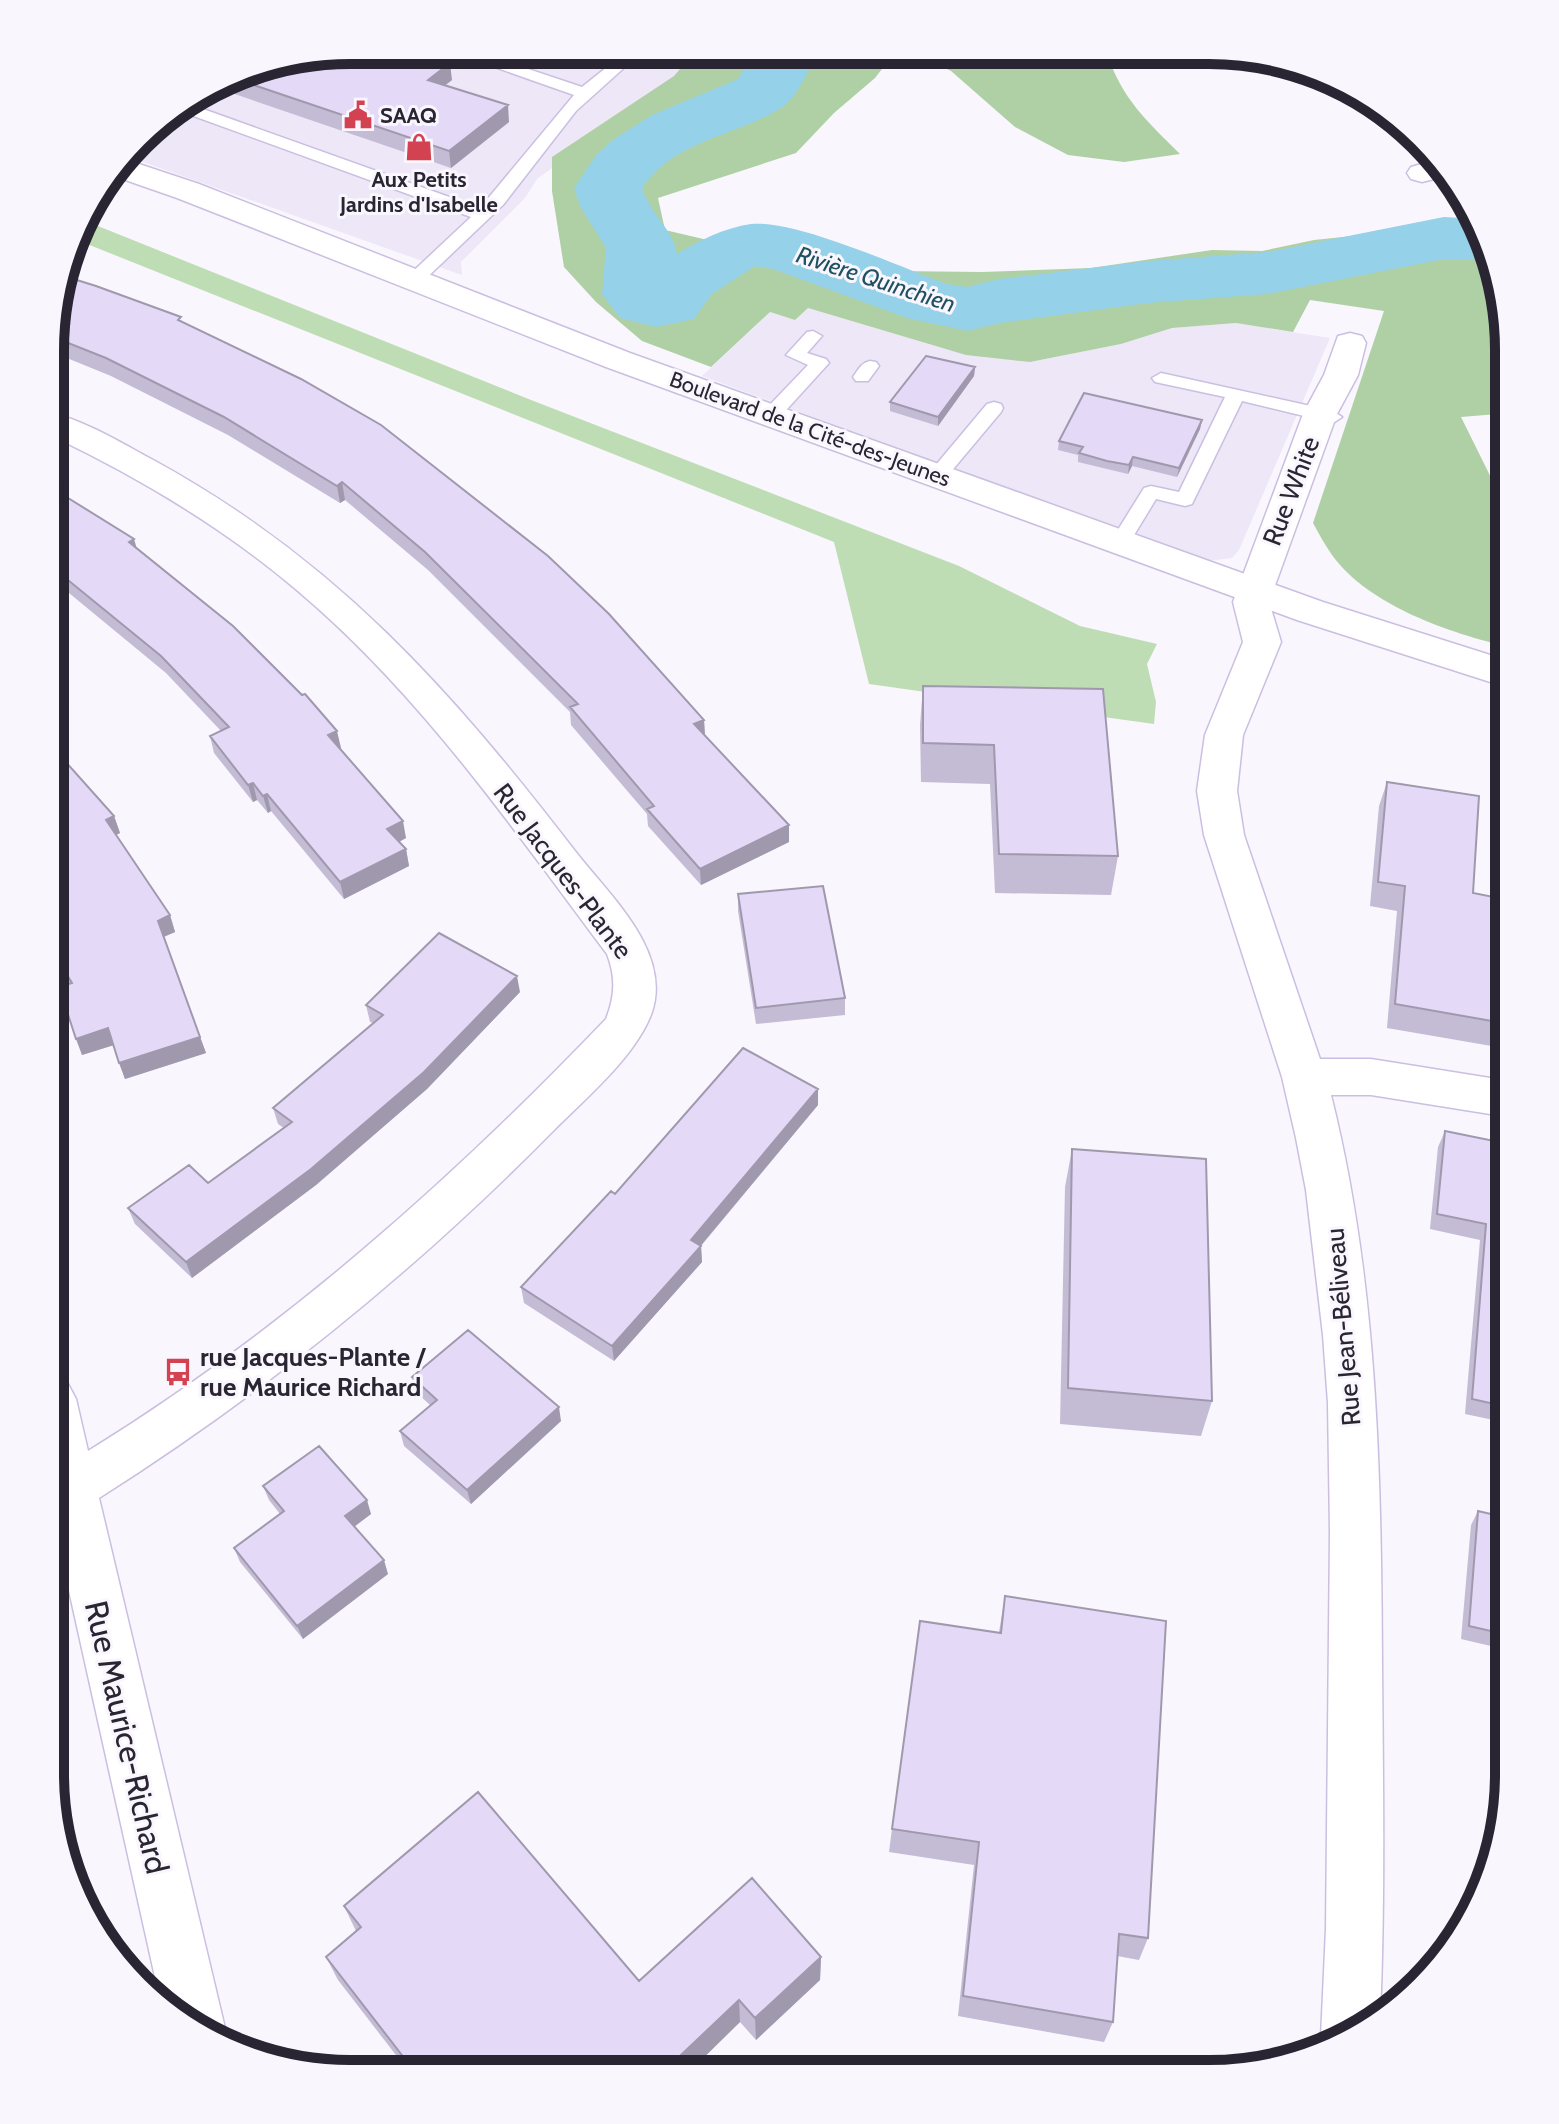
<svg xmlns="http://www.w3.org/2000/svg" width="1559" height="2124" font-family="Cabin,sans-serif">
<rect width="100%" height="100%" fill="#f9f6fd"/>
<!-- built -->
<path fill="#ede7f8" d="M350,50L548,51L570,58L579,51H679L701,59L537,179L525,198L461,262L462,275L126,156L153,124L253,66Z
M808,308L947,349L1030,362L1121,344L1172,328L1236,323L1330,338L1239,550L1232,558L1207,561L702,376L770,312L795,320Z"/>
<!-- green -->
<path fill="#beddb4" d="M83,220L531,400L959,566L1080,626L1157,644L1147,664L1156,702L1154,724L869,684L834,542L77,240Z"/>
<!-- forest -->
<path fill="#afd0a4" d="M682,51L895,52L875,78L834,113L796,153L658,198L665,230L716,242L741,230L818,238L893,271L982,272L1091,268L1212,250L1262,251L1314,240L1479,223L1509,350V413L1461,417L1509,514V647C1450,633 1369,606 1332,555C1325,545 1319,534 1313,523L1384,311L1310,300L1293,332L1236,323L1172,328L1121,344L1030,362L966,355L808,308L795,320L770,312L711,367L642,341L596,302L564,267L552,191V157L674,76L692,55Z
M912,52H1106C1123,100 1145,119 1180,154L1124,162L1068,155L1015,127L951,71Z"/>
<g fill="none" stroke-linecap="round" stroke-linejoin="round">
<!-- river -->
<path fill="#95d1e8" fill-rule="evenodd" d="M755,51H820C808,68 799,97 781,108C736,136 674,140 642,188C649,212 673,229 677,254C700,240 724,228 751,224C795,219 902,268 947,284L967,287L999,279L1148,261L1267,252L1444,217L1478,219L1488,260L1444,259L1267,294L1148,303L1000,323L967,331L907,318L773,269L755,266L712,294L694,319L656,327L620,318L602,294L606,248L580,206L574,188L597,154L614,139L652,115L738,79Z"/>
<defs>
<path id="service" d="M446,50H471L582,87L612,63L618,61L626,66L576,111L503,205L419,285H407L404,281L407,277L471,217L177,110L189,104L480,208L574,95Z
M813,331L822,336L807,353L826,359L829,363L778,419H764L762,415L764,411L808,365L786,355L807,332Z
M870,361L876,362L879,366L868,381H856L853,377C858,370 861,363 870,361Z
M1161,373L1333,411L1342,417L1333,423L1242,401L1192,504L1185,506L1156,499L1128,545L1121,547L1111,541L1144,488L1151,486L1179,492L1225,397L1155,382L1152,378Z
M994,402L1001,404L1003,408L1001,412L944,480H930L927,476L930,472L987,404Z"/>
<path id="minor" d="M1439,159L1450,175L1422,182L1411,179L1407,173L1411,167Z
M1350,333L1362,336L1366,343L1358,375L1337,414L1269,602L1281,642L1243,735L1237,791L1244,835L1320,1059H1371L1509,1081V1117L1371,1095H1331C1378,1282 1381,1474 1382,1666C1383,1783 1385,1900 1380,2017L1342,2043L1325,2047L1321,2037L1326,1929L1330,1532L1328,1403L1323,1335L1306,1190L1296,1138L1282,1077L1204,835L1197,791L1205,735L1243,642L1233,602L1303,414L1324,375L1338,336Z
M52,413C88,422 123,444 155,461C337,561 451,690 575,851C609,895 672,951 652,1012C637,1055 586,1098 554,1130C416,1270 265,1393 99,1498L225,2028L221,2038L183,2023L161,2004L54,1523L50,1524L51,1377L68,1384L76,1399L88,1451C281,1332 450,1182 606,1019C615,996 616,977 607,954C512,827 420,694 298,591C224,528 140,478 52,436Z"/>
<path id="secondary" d="M124,159L199,184L630,353L1323,602L1509,661V688L1297,620L606,367L177,198L111,175Z"/>
</defs>
<!-- service casing -->
<use href="#service" stroke="#cbbfe1" stroke-width="3"/>
<!-- minor casing -->
<use href="#minor" stroke="#cbbfe1" stroke-width="3"/>
<!-- secondary casing -->
<use href="#secondary" stroke="#cbbfe1" stroke-width="3"/>
<!-- service -->
<use href="#service" fill="#fff" fill-rule="evenodd"/>
<!-- minor -->
<use href="#minor" fill="#fff" fill-rule="evenodd"/>
<!-- secondary -->
<use href="#secondary" fill="#fff" fill-rule="evenodd"/>
</g>
<!-- wall -->
<path fill="#c4bbd5" d="M358,55L452,80L445,85L509,122L451,168L217,88V87L253,66Z
M53,311L182,322L704,720L705,736L789,825V842L701,885L648,826L647,814L571,725L570,712L428,570L345,500L340,503L228,435L111,376L57,354L53,340V336L55,335L53,334Z
M975,367L974,376L938,426L890,411V402Z
M1202,420L1200,429L1177,477L1132,466L1128,474L1078,462V455L1058,450L1059,441Z
M52,488L137,548L341,748L340,749L406,838L399,842L406,849L409,866L344,899L271,811L268,813L257,800L253,802L214,753L210,736L221,731L166,673L69,593L52,582Z
M923,686L1103,689L1118,856L1111,895L995,893L990,784L921,782L920,725Z
M52,766L114,816L120,833L116,835L170,915L175,932L164,937L206,1053L125,1079L114,1045L82,1055L69,984L51,955Z
M1387,782L1473,893L1509,900V1049L1387,1028L1397,911L1370,906L1379,806Z
M738,894L845,998V1015L756,1024L738,911Z
M520,992L427,1089L316,1185L192,1278L135,1224L128,1208L208,1183L284,1128L278,1124L273,1108L373,1023L370,1022L366,1005Z
M818,1105L701,1246L702,1262L614,1361L524,1303L521,1287L615,1194Z
M1445,1131L1509,1144L1508,1423L1465,1414L1480,1240L1430,1229L1438,1147Z
M1072,1149L1212,1401L1201,1436L1060,1424L1065,1187Z
M412,1377L561,1421L471,1504L404,1446L400,1431L430,1405L416,1392Z
M263,1486L371,1514L354,1526L388,1574L303,1639L240,1562L234,1548L280,1514L269,1500Z
M1478,1511L1508,1518V1650L1461,1639L1471,1525Z
M1005,1596L1148,1938L1139,1960L1117,1956L1113,2022L1104,2042L958,2016L974,1865L889,1852L892,1829L999,1632Z
M344,1906L639,1981L821,1957L820,1980L756,2040L740,2022L688,2073L409,2072L338,1980L326,1957L356,1931Z"/>
<!-- shaded-wall -->
<path fill="#a099ae" d="M450,63L452,80L430,97L428,80Z
M508,105L509,122L451,168L449,151Z
M975,367L974,376L938,426V417Z
M1202,420L1200,429L1177,477L1179,468Z
M1133,457L1132,466L1128,474L1129,465Z
M342,482L345,500L340,503L337,486Z
M134,539L139,556L129,542Z
M704,720L705,737L694,724Z
M337,731L341,748L332,752L328,735Z
M253,783L257,800L253,802L248,785Z
M267,794L271,811L268,813L263,796Z
M114,816L120,833L112,837L106,820Z
M403,821L406,838L391,846L387,829Z
M789,825V842L701,885L700,869Z
M406,849L409,866L344,899L340,882Z
M170,915L175,932L163,937L158,921Z
M517,976L520,992L427,1089L316,1185L192,1278L186,1262Z
M108,1028L114,1045L82,1055L76,1039Z
M200,1037L206,1053L125,1079L119,1063Z
M818,1089V1105L692,1256L691,1240Z
M701,1246L702,1262L614,1361L612,1346Z
M559,1407L561,1421L471,1504L467,1490Z
M367,1500L371,1514L350,1530L345,1516Z
M384,1560L388,1574L303,1639L297,1626Z
M821,1957L820,1980L756,2040L755,2018Z
M739,2000L740,2022L688,2073L663,2072Z"/>
<!-- building -->
<path fill="#e4daf8" stroke="#a099ae" stroke-width="2" d="M365,50H412L450,63L428,80L508,105L449,151L233,78L253,66L346,51L358,55Z
M64,276L96,286L181,317L178,320L301,379L381,425L548,556L609,614L704,720L694,724L789,825L700,869L647,809L654,806L570,707L578,704L425,552L342,482L337,486L224,417L106,358L53,337L69,324L53,318V311Z
M926,356L975,367L938,417L890,402Z
M1084,393L1202,420L1179,468L1133,457L1129,465L1107,461L1079,453L1083,447L1059,441Z
M52,488L134,539L129,542L233,626L302,695L305,694L337,731L328,735L403,821L387,829L406,849L340,882L267,794L263,796L253,783L248,785L210,736L229,727L161,656L63,576L52,569Z
M923,686L1103,689L1118,856L999,854L994,745L923,743Z
M64,760L114,816L106,820L170,915L158,921L200,1037L119,1063L108,1028L76,1039L59,987L72,983L51,949L52,766Z
M1387,782L1479,796L1473,893L1509,900V1024L1395,1004L1405,886L1378,882Z
M823,886L845,998L756,1008L738,894Z
M439,933L517,976L424,1072L311,1169L186,1262L128,1208L189,1165L208,1183L292,1122L273,1108L383,1015L366,1005Z
M743,1048L818,1089L691,1240L701,1246L612,1346L521,1287L611,1191L615,1194Z
M1445,1131L1509,1144L1508,1407L1472,1399L1486,1224L1437,1214Z
M1072,1149L1206,1159L1212,1401L1068,1388Z
M468,1330L559,1407L467,1490L400,1431L437,1400L412,1377Z
M319,1446L367,1500L345,1516L384,1560L297,1626L234,1548L284,1511L263,1486Z
M1478,1511L1508,1518V1635L1469,1626Z
M1005,1596L1166,1621L1148,1938L1119,1934L1113,2022L963,1996L979,1842L892,1829L920,1621L1001,1633Z
M478,1792L639,1981L752,1878L821,1957L755,2018L739,2000L663,2072H415L326,1957L361,1927L344,1906Z"/>
<!-- icons -->
<defs>
<symbol id="civic-bare" viewBox="-9 -9 18 18"><path d="M-.6-6.5H3V-4.5H.6V-3L4-1V1h2V6H-6V1h2V-1L-.6-3ZM-1.2 2.5V6h2.4V2.5Z" fill="#d24250" stroke="#f9f6fd" stroke-width="2.5" paint-order="stroke"/></symbol>
<symbol id="shop-bare" viewBox="-9 -9 18 18"><path d="M-5-2.5h2.3a2.7 3.5 0 0 1 5.4 0H5L5.5 6h-11ZM-1.5-2.5h3a1.5 2.3 0 0 0-3 0Z" fill="#d24250" stroke="#f9f6fd" stroke-width="2.5" paint-order="stroke"/></symbol>
<symbol id="bus-bare" viewBox="-9 -9 18 18"><path d="M-5-6H5V4H4V6H2V4H-2V6H-4V4H-5ZM-3.5-4V0h7V-4ZM-3.5 1.2v1.5H-2V1.2ZM2 1.2v1.5H3.5V1.2Z" fill="#d24250" stroke="#f9f6fd" stroke-width="2.5" paint-order="stroke"/></symbol>
</defs>
<g fill-rule="evenodd">
<use href="#civic-bare" x="338" y="95" width="40" height="40"/>
<use href="#shop-bare" x="399" y="127" width="40" height="40"/>
<use href="#bus-bare" x="158" y="1352" width="40" height="40"/>
</g>
<g text-anchor="middle" dominant-baseline="central" stroke-width="6" stroke-linejoin="round" paint-order="stroke">
<!-- far-poi labels -->
<g font-size="22" font-weight="bold" fill="#292532" stroke="#f9f6fd" text-anchor="start">
<text x="380" y="115">SAAQ</text>
<text x="419" y="179" text-anchor="middle">Aux Petits<tspan x="419" dy="25">Jardins d'Isabelle</tspan></text>
</g>
<!-- far-street labels -->
<g font-size="22" fill="#292532" stroke="#f9f6fd">
<text transform="translate(810 429) rotate(20)">Boulevard de la Cité-des-Jeunes</text>
</g>
<!-- far-water labels -->
<g font-size="24" font-style="italic" fill="#1f5162" stroke="#f9f6fd">
<text transform="translate(876 279) rotate(18)">Rivière Quinchien</text>
</g>
<!-- street labels -->
<g font-size="26" fill="#292532" stroke="#f9f6fd">
<text transform="translate(1291 491) rotate(-69)">Rue White</text>
<text transform="translate(563 871) rotate(53)">Rue Jacques-Plante</text>
<text transform="translate(1343 1327) rotate(-95)">Rue Jean-Béliveau</text>
</g>
<!-- poi labels -->
<g font-size="26" font-weight="bold" fill="#292532" stroke="#f9f6fd" text-anchor="start">
<text x="200" y="1357">rue Jacques-Plante /<tspan x="200" dy="30">rue Maurice Richard</tspan></text>
</g>
<!-- near-street labels -->
<g font-size="32" fill="#292532" stroke="#f9f6fd">
<text transform="translate(127 1737) rotate(77)">Rue Maurice-Richard</text>
</g>
</g>
<!-- crop -->
<path d="M0 0H1559V2124H0ZM350 64H1209A286 286 0 0 1 1495 350V1774A286 286 0 0 1 1209 2060H350A286 286 0 0 1 64 1774V350A286 286 0 0 1 350 64Z" fill="#f9f6fd" fill-rule="evenodd"/>
<path fill="none" stroke="#292532" stroke-width="10" d="M350 64H1209A286 286 0 0 1 1495 350V1774A286 286 0 0 1 1209 2060H350A286 286 0 0 1 64 1774V350A286 286 0 0 1 350 64Z"/>
</svg>
